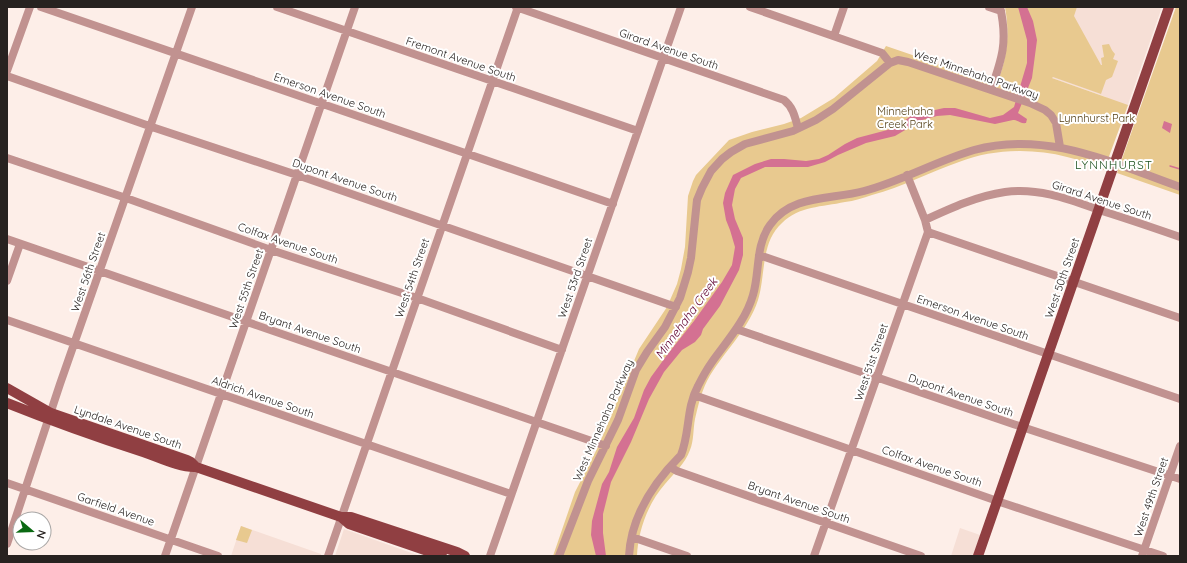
<svg xmlns="http://www.w3.org/2000/svg" width="1187" height="563" font-family="Quicksand,sans-serif">
<rect width="100%" height="100%" fill="#fdeee8"/>
<!-- built -->
<path fill="#f6dfd6" d="M1035,7H1162L1124,116L1106,97L1041,74Z
M241,526L321,554V556H231Z
M960,528L980,535L973,556H951Z
M344,529L420,556H335Z"/>
<!-- green -->
<path fill="#e8c98f" d="M1005,7H1077L1074,16L1101,65H1102L1101,58L1104,57L1102,45L1109,44C1111,48 1112,51 1115,54L1113,59L1118,61L1112,77L1106,80L1101,94L1053,77L1052,78L1128,105L1104,170C1092,165 1080,160 1067,157C1032,148 993,149 959,162C930,172 902,187 872,195C863,198 854,201 845,202C822,207 799,206 782,223C760,243 766,275 758,300C748,331 722,353 707,381C701,393 698,406 695,419C693,429 694,440 690,450C685,464 674,473 665,484C648,503 638,531 637,556H553L575,492L598,447L639,349L667,307L677,284L681,269L685,247L688,196L693,181L696,175L729,140L752,132L784,124L801,118L834,98L877,61L886,46L997,84C1007,58 1010,34 1005,7Z
M1176,7H1180V195L1117,173Z
M241,526L252,530L247,543L236,540Z"/>
<!-- water -->
<path fill="#d47192" d="M1018,7H1027L1033,21L1037,40L1032,78L1018,113L1027,119L1026,123C1021,124 1018,120 1013,120L995,124L950,115L937,116L922,120L895,136L866,143L838,155L825,162L808,167H765L741,178L735,189L732,205L735,219L743,238V255L739,270L720,306L703,329L701,335L695,342L682,350L664,372L649,399L631,442L611,482L603,514V533L606,556H596L591,535L592,521L602,484L609,472L617,447L634,418L644,390L651,377L667,355L694,321L722,282L732,265L735,247L730,230L726,220L723,203L725,193L733,175L755,164L771,159H784L806,161L819,159L828,155L845,144L857,138L895,128L916,112L921,113L944,108H955L990,118L1003,115L1014,107L1027,63V40Z
M1164,121L1172,124L1170,133L1162,128Z"/>
<g fill="none" stroke-linecap="round" stroke-linejoin="round">
<!-- stream -->
<path stroke="#d47192" stroke-width="1.5" d="M1170,166L1180,169"/>
<!-- minor -->
<path stroke="#c19290" stroke-width="8" d="M41,7L613,204
M277,7L638,131
M516,7L784,100C793,107 795,117 798,128
M750,7L882,53L890,63
M989,7L1001,11
M834,36L844,7
M7,71L30,7
M7,76L155,128L297,175L676,307
M991,90C1002,59 1008,41 1000,7
M7,158L126,198L271,250L417,298L562,350
M925,220C951,208 977,196 1005,192C1039,187 1071,200 1102,211C1128,219 1154,228 1180,237
M928,232L1180,318
M7,239L606,446
M759,255L1180,399
M7,281L20,244
M7,320L511,494
M736,329L1013,424L1180,479
M694,395L1003,503L1163,556
M670,467L677,471L714,484L921,556
M7,483L218,556
M632,537L687,556
M7,544L60,384L192,7
M165,556L355,7
M328,556L518,7
M490,556L681,7
M559,556L588,481L618,420L636,370L647,352L665,327L680,298L688,272L691,258L697,200L702,188L711,171L722,159L731,152L745,144L793,131L816,120L833,109L890,63L898,60L908,62L1030,103L1045,110L1051,115L1056,123L1060,147
M629,556C631,517 654,482 681,455C690,433 686,408 698,386C702,378 707,369 712,362C727,341 746,320 753,295C760,272 755,246 770,225C792,194 831,200 864,191C902,181 936,161 974,150C1047,130 1112,163 1180,187
M814,556L928,232L925,220L907,175
M1142,556L1180,446"/>
<!-- major -->
<path stroke="#903f42" stroke-width="10" d="M7,388L51,413L187,460L191,462L196,467
M7,403C52,421 97,437 143,452C158,457 180,468 196,467L341,517L349,524L442,556
M341,517H351L457,552L465,556
M978,556L1169,7"/>
</g>
<g text-anchor="middle" dominant-baseline="central" stroke-width="4" stroke-linejoin="round" paint-order="stroke">
<!-- street labels -->
<g font-size="11" fill="#272220" stroke="#fff">
<text transform="translate(669 49) rotate(19)">Girard Avenue South</text>
<text transform="translate(461 59) rotate(19)">Fremont Avenue South</text>
<text transform="translate(976 74) rotate(19)">West Minnehaha Parkway</text>
<text transform="translate(330 95) rotate(19)">Emerson Avenue South</text>
<text transform="translate(345 180) rotate(19)">Dupont Avenue South</text>
<text transform="translate(1102 200) rotate(18)">Girard Avenue South</text>
<text transform="translate(288 243) rotate(19)">Colfax Avenue South</text>
<text transform="translate(88 272) rotate(-71)">West 56th Street</text>
<text transform="translate(412 278) rotate(-71)">West 54th Street</text>
<text transform="translate(575 278) rotate(-71)">West 53rd Street</text>
<text transform="translate(1062 278) rotate(-71)">West 50th Street</text>
<text transform="translate(246 289) rotate(-71)">West 55th Street</text>
<text transform="translate(973 317) rotate(19)">Emerson Avenue South</text>
<text transform="translate(310 332) rotate(19)">Bryant Avenue South</text>
<text transform="translate(871 362) rotate(-71)">West 51st Street</text>
<text transform="translate(961 395) rotate(19)">Dupont Avenue South</text>
<text transform="translate(263 397) rotate(19)">Aldrich Avenue South</text>
<text transform="translate(603 420) rotate(-66)">West Minnehaha Parkway</text>
<text transform="translate(128 427) rotate(19)">Lyndale Avenue South</text>
<text transform="translate(932 466) rotate(19)">Colfax Avenue South</text>
<text transform="translate(1151 497) rotate(-71)">West 49th Street</text>
<text transform="translate(799 502) rotate(19)">Bryant Avenue South</text>
<text transform="translate(116 509) rotate(19)">Garfield Avenue</text>
</g>
<!-- park labels -->
<g font-size="11" fill="#554017" stroke="#fff">
<text x="905" y="111">Minnehaha<tspan x="905" dy="13">Creek Park</tspan></text>
<text x="1097" y="118">Lynnhurst Park</text>
</g>
<!-- neighbourhood labels -->
<g font-size="12" letter-spacing="1" fill="#1a4f1b" stroke="#fff">
<text x="1114" y="164">LYNNHURST</text>
</g>
<!-- water labels -->
<g font-size="12" font-style="italic" fill="#600230" stroke="#fff">
<text transform="translate(686 318) rotate(-54)">Minnehaha Creek</text>
</g>
</g>
<!-- border -->
<rect width="1187" height="563" fill="none" stroke="#272220" stroke-width="16"/>
<!-- north arrow -->
<g transform="translate(32 531) rotate(109)"><circle r="19" fill="#ffffff" stroke="#a9a7a6"/>
<path d="M0-3L7 15L0 10L-7 15Z" fill="#0a6912"/>
<text y="-6" font-size="11" font-weight="bold" text-anchor="middle" fill="#272220">N</text>
</g>
</svg>
